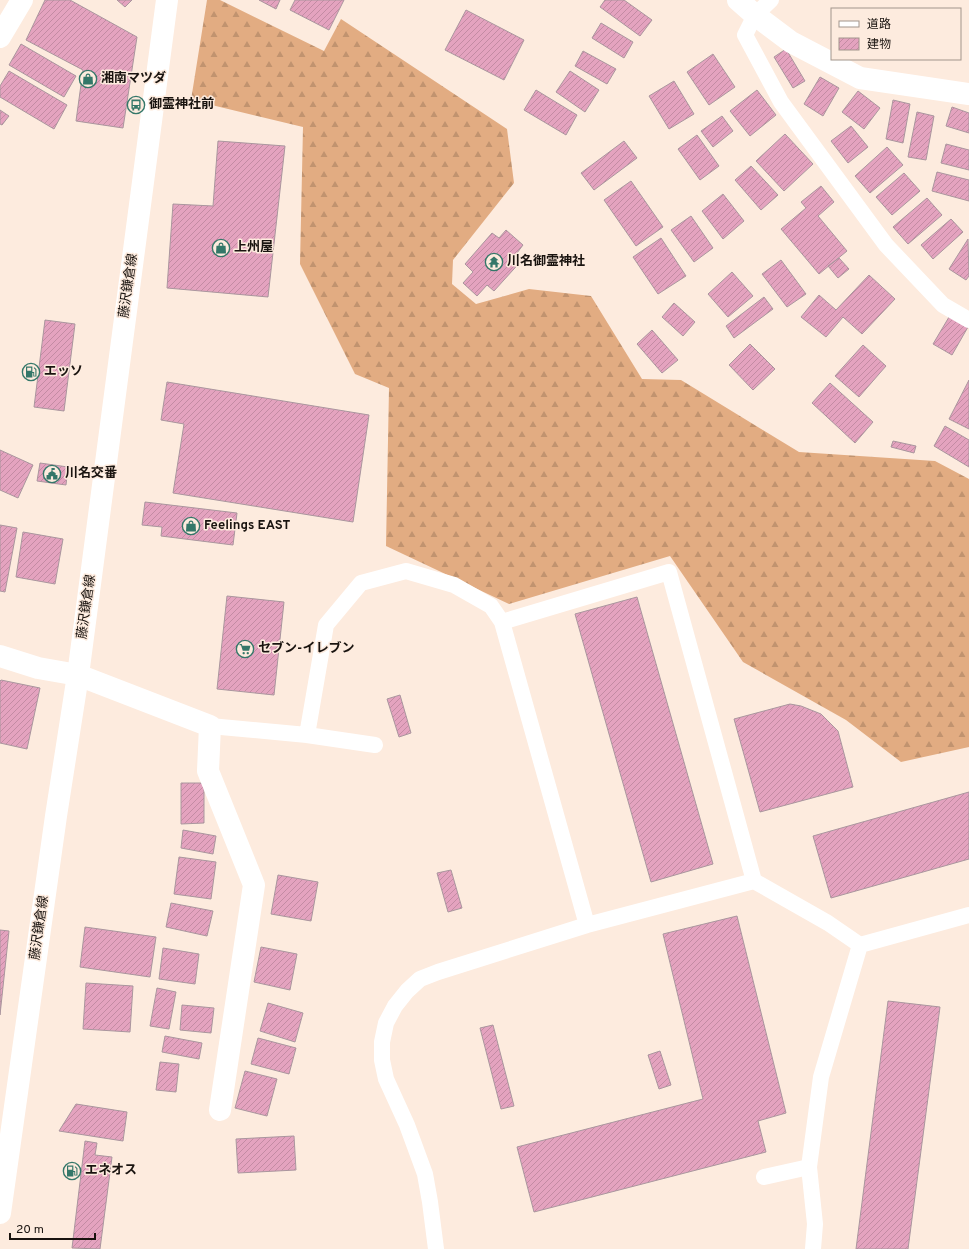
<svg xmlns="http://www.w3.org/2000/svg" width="969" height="1249" font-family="Overpass,'Noto Sans JP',sans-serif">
<defs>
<pattern id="forest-firs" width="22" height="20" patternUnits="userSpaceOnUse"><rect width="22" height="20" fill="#e2ac82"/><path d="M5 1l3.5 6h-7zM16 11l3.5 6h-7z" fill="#c1936f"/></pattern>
<pattern id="building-hatch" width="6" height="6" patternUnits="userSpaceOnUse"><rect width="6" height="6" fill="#e4a3bf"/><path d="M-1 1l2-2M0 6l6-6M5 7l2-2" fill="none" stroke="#c38ba3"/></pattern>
</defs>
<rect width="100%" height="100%" fill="#fdebde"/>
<!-- forest -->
<path fill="url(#forest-firs)" d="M207,0H220L324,51L341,19L507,129L514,183L453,260L452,284L476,304L529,289L591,296L642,379L681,380L799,452L935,461L969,479V747L901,762L846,720L743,662L670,556L509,604L386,546L389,388L355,374L300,264L303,127L191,100Z"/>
<!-- building -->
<path fill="url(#building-hatch)" stroke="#aa969e" d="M45,0H70L137,37L123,128L76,121L83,70L26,40Z
M117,0H132L125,7Z
M259,0H280L276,9Z
M295,0H344L329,30L290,10Z
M605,0H624L652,20L640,36L600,7Z
M466,10L524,40L504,80L445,50Z
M601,23L633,42L624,58L592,38Z
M21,44L76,76L64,97L9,65Z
M786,49L805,81L793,88L774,57Z
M583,51L616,69L607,84L575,66Z
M713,54L735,87L709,105L687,72Z
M9,71L67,105L54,129L0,97V86Z
M570,71L599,90L585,112L556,92Z
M820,77L839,88L823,116L804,104Z
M674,81L694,114L669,129L649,96Z
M536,90L577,115L566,135L524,110Z
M757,90L776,115L750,136L730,111Z
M858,91L880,108L864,129L842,112Z
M893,100L910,104L903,143L886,139Z
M952,107L969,113V133L946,126Z
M0,110L9,116L2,125L0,124Z
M917,112L934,116L926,160L908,157Z
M722,116L733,131L713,147L701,131Z
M851,126L868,147L848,163L831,141Z
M785,134L813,164L784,191L756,161Z
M697,135L719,166L700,180L678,149Z
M218,141L285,146L268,297L167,288L173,204L213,206Z
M624,141L637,158L594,190L581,173Z
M946,144L969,150V170L941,163Z
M887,147L903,165L870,193L855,176Z
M751,166L778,195L761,210L735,180Z
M937,172L969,180V201L932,191Z
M904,173L920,191L892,215L876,197Z
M631,181L663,227L636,246L604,200Z
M821,186L834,202L818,216L847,251L819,274L781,229L806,208L801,202Z
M723,194L744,221L723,239L702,211Z
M927,198L942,215L908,244L893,227Z
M691,216L713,248L694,262L671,230Z
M951,219L963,232L933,259L921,245Z
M506,230L523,245L517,253L523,259L494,291L487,285L477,296L463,283L473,272L465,264L492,233L499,238Z
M661,238L686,276L658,294L633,257Z
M968,239L969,276L966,280L949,269Z
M839,258L849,269L838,278L828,266Z
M781,260L806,294L787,307L762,274Z
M732,272L753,296L728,317L708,294Z
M869,275L895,299L862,334L843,317L826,337L801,317L819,295L836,310Z
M764,297L773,309L734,338L726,326Z
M674,303L695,322L683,336L662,317Z
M949,317L968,327L952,355L933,344Z
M45,320L75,324L64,411L34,407Z
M652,330L678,360L662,373L637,344Z
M750,344L775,369L753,390L729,365Z
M863,345L886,366L859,397L835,376Z
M969,380V429L949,419Z
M167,382L369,415L353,522L173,493L184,424L161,420Z
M830,383L873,422L855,443L812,403Z
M945,426L969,440V467L934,446Z
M893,441L916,446L914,453L891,447Z
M0,450L33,465L18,498L0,490Z
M40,463L68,467L66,485L37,481Z
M145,502L237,513L233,545L161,536L162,527L142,525Z
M0,525L17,528L5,592L0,591Z
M23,532L63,539L55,584L16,577Z
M227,596L284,602L274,695L217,689Z
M637,597L713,864L651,882L575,614Z
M1,680L40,688L27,749L0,743V681Z
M400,695L411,733L399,737L387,699Z
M790,704L801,706L821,714L838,731L853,787L760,812L734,719Z
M181,783H204V823L181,824Z
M969,792V859L831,898L813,836Z
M183,830L216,836L213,854L181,848Z
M179,857L216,862L211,899L174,894Z
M451,870L462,908L448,912L437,873Z
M278,875L318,882L311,921L271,914Z
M171,903L213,911L207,936L166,927Z
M737,916L786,1113L758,1121L766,1152L534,1212L517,1147L703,1099L663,934Z
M85,927L156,937L150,977L80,967Z
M0,930L9,931L0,1015Z
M261,947L297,954L290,990L254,982Z
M163,948L199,954L195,984L159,979Z
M86,983L133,986L130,1032L83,1029Z
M157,988L176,992L169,1029L150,1026Z
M888,1001L940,1007L908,1249H856Z
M268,1003L303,1013L295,1042L260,1031Z
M182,1005L214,1008L211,1033L180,1030Z
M493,1025L514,1106L501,1109L480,1028Z
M165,1036L202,1043L199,1059L162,1052Z
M258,1038L296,1048L289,1074L251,1064Z
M660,1051L671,1085L659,1089L648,1055Z
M160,1062L179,1064L176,1092L156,1090Z
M245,1071L277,1079L267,1116L235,1108Z
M76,1104L127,1112L123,1141L59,1131Z
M294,1136L296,1170L238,1173L236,1139Z
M85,1141L97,1143L95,1155L112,1157L100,1249L72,1248Z"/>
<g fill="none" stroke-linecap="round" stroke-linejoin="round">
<!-- lane -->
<path stroke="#fff" stroke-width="16" d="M771,0L755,15L745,35L781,102L886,245L943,305L969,320
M210,726L307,735L375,745
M307,735L326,625L361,583L406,571L454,585L491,606L502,622L587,925L754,881L669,572L502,622
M754,881L828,923L860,945L969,915
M764,1177L809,1167
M436,1249L430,1202L425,1174L407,1125L386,1079L382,1060V1042L386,1023L395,1006L407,991L420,979L438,972L587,925
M813,1249L815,1224L809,1167L821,1077L860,945"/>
<!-- street -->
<path stroke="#fff" stroke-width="22" d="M738,0L755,15L791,42L860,78L969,94
M0,37L22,0
M0,656L38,668L78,675L210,726L208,771L254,885L220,1110"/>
<!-- primary -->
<path stroke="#fff" stroke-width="22" d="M0,1213L56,816L78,675L167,0"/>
</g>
<!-- icons -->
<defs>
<symbol id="shop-ring" viewBox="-11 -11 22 22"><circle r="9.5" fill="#fdebde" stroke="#347769" stroke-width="1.5"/><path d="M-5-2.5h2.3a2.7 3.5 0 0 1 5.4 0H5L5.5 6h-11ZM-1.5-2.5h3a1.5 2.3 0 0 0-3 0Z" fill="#347769"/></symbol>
<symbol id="bus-ring" viewBox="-11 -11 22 22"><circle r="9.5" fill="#fdebde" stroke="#347769" stroke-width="1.5"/><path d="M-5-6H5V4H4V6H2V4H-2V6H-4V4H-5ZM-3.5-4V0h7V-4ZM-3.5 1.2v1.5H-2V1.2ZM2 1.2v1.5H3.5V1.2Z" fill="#347769"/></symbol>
<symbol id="temple-ring" viewBox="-11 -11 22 22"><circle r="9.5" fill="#fdebde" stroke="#347769" stroke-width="1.5"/><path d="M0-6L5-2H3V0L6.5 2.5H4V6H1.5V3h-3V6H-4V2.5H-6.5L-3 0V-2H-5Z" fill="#347769"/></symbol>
<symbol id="fuel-ring" viewBox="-11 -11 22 22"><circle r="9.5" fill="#fdebde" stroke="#347769" stroke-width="1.5"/><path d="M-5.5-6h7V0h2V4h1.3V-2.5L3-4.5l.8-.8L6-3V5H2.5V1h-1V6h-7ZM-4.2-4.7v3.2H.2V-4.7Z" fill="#347769"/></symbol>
<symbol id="civic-ring" viewBox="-11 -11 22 22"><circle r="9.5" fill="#fdebde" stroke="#347769" stroke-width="1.5"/><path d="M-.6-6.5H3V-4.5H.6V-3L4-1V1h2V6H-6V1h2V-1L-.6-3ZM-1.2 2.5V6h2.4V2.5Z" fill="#347769"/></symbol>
<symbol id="supermarket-ring" viewBox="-11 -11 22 22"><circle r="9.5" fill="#fdebde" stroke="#347769" stroke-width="1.5"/><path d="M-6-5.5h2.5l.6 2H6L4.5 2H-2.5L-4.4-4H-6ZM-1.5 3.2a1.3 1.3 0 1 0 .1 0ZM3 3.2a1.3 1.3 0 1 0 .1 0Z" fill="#347769"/></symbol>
</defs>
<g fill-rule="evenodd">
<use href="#shop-ring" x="78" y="69" width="20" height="20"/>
<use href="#bus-ring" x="126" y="95" width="20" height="20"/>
<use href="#shop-ring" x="211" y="238" width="20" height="20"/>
<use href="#temple-ring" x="484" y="252" width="20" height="20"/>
<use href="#fuel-ring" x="21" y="362" width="20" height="20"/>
<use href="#civic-ring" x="42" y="464" width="20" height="20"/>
<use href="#shop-ring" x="181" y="516" width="20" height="20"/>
<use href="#supermarket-ring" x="235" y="639" width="20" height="20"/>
<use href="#fuel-ring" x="62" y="1161" width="20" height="20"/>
</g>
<g text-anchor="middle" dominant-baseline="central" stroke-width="3" stroke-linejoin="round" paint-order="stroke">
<!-- poi labels -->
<g font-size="13" font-weight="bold" fill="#19130f" stroke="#fdebde" text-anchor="start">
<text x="101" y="79">湘南マツダ</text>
<text x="149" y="105">御霊神社前</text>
<text x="234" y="248">上州屋</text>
<text x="507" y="262">川名御霊神社</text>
<text x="44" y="372">エッソ</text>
<text x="65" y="474">川名交番</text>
<text x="204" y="526">Feelings EAST</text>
<text x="258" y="649">セブン-イレブン</text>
<text x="85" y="1171">エネオス</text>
</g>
<!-- street labels -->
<g font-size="13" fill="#19130f" stroke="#fdebde">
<text transform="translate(129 286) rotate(-82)">藤沢鎌倉線</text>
<text transform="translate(87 607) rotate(-82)">藤沢鎌倉線</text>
<text transform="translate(40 928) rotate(-82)">藤沢鎌倉線</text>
</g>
</g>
<!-- legend -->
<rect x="831" y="8" width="130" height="52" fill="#fdebde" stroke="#a2958b"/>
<rect x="839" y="21" width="20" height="6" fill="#ffffff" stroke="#a2958b"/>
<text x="867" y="28" font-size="12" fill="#19130f">道路</text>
<rect x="839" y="38" width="20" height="12" fill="url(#building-hatch)" stroke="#a2958b"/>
<text x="867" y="48" font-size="12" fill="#19130f">建物</text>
<!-- scale -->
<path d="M10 1233v6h85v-6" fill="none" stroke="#19130f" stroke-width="2"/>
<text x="16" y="1233" font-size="12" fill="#19130f" stroke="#fdebde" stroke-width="3" paint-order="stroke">20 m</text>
</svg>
